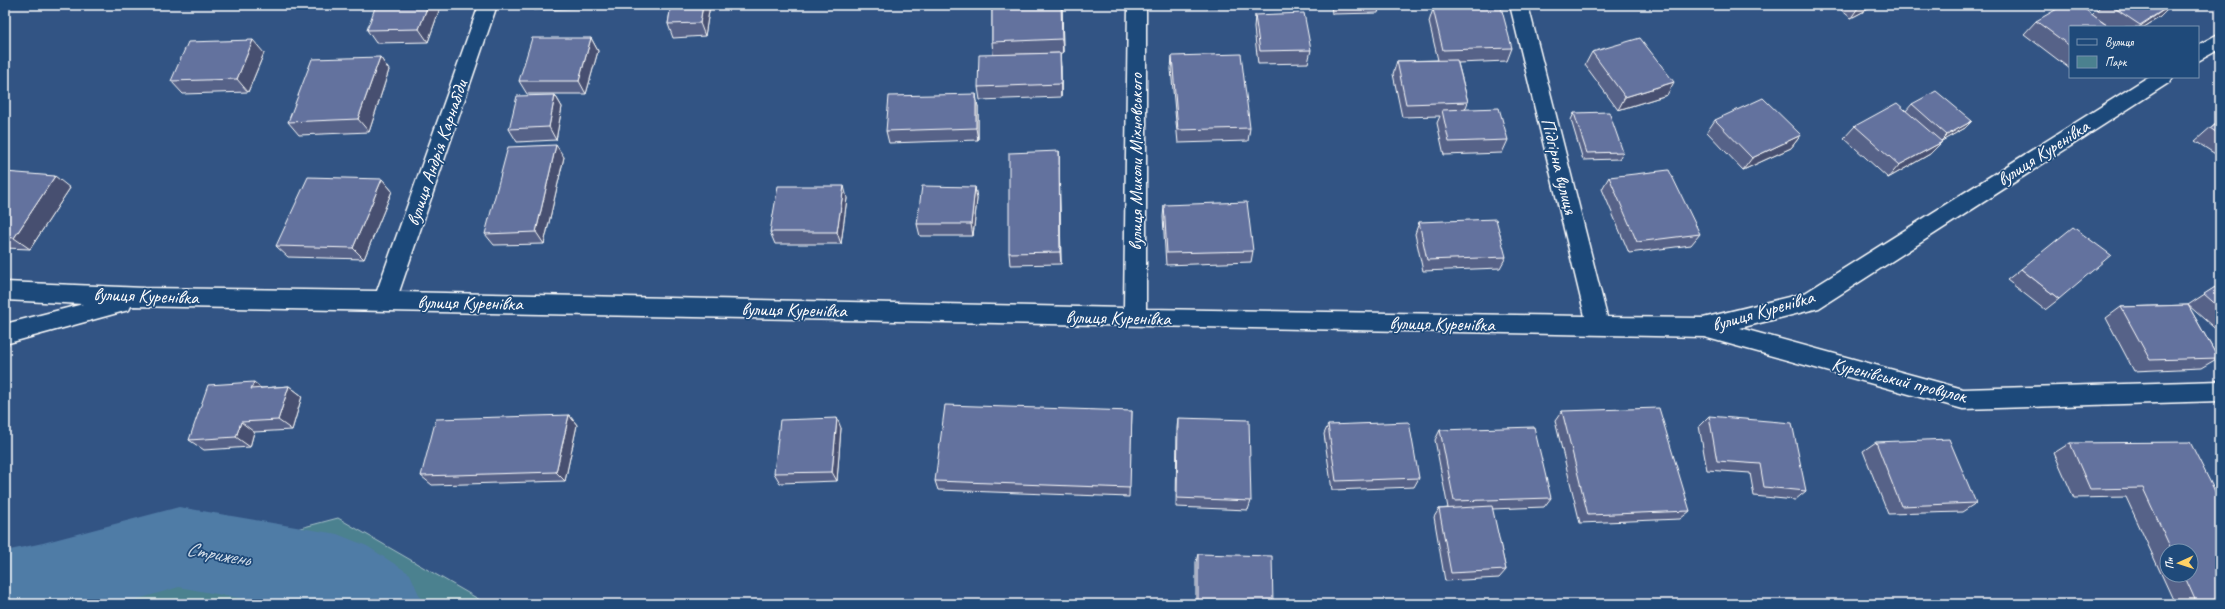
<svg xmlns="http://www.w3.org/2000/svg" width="2225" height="609" font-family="Caveat,sans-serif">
<rect width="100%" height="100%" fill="#325484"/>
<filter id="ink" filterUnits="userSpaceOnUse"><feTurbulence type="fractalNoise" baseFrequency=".025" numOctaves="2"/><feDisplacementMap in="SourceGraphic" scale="8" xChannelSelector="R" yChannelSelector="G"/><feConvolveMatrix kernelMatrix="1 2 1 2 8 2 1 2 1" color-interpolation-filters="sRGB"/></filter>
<g filter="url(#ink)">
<!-- green -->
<path fill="#4b818f" stroke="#a5c0c7" d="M338,518L487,604H86L43,585L210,552Z"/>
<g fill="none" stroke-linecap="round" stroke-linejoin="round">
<!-- river -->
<path fill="#507ba6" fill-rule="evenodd" d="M179,507L337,534L367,546L410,574L423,604H270L179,587L121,604H5V551L43,543Z"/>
<defs>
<path id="minor" d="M479,5H497L399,292L1124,308L1128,5H1146V309L1585,316L1510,5H1528L1607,317L1703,318L1805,293L2148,77H2173L2170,82L1819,308L1740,328L1963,389L2220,381V401L1963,409L1704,337L131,306L129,310L121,312L5,344V324L83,304L5,300V282L144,288L377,291Z
M2220,33V49L2198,61V45Z"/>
</defs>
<!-- minor casing -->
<use href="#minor" stroke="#fff" stroke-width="3"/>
<!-- minor -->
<use href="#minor" fill="#1f4a7a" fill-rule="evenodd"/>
</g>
<!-- wall -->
<path fill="#566288" stroke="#fff" fill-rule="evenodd" d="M441,5L428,42L376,43L367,30Z
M532,5H611V7L534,10Z
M671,5H710L705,36L673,38L668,24Z
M992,5H1062L1063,53L993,55L992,42Z
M1185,5H1239V8L1185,7Z
M1331,5H1380L1378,13L1332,14Z
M1835,5H1876L1851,18Z
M2102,5H2172L2160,17L2144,27H2110L2092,15Z
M1433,9L1512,48L1507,61L1458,63L1468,102L1465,110L1508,140L1502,153L1444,155L1437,123L1440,116L1402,117L1393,74L1397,61L1438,60L1429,22Z
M1255,15L1311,50L1308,63L1258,64L1254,28Z
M2036,21L2070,27V69L2024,34Z
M591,38L598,51L586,94H527L519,81Z
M1592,52L1667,95L1618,110L1585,65Z
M264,53L248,92L183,94L171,81Z
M1172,56L1250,128L1248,141L1178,143L1171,69Z
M380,57L389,70L369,132L299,135L288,122Z
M1061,66V97L980,100L978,87Z
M555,95L562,107L556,140L517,142L509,129Z
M1912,104L1965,128L1941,141L1930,154L1888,178L1844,138L1855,126L1906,111Z
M978,107V140L889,143L886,131Z
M1574,113L1623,152L1619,159L1583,160L1571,120Z
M2220,119V157L2195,141Z
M1715,120L1801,135L1791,148L1743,170L1707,132Z
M1059,151L1061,264L1010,265L1009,253Z
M564,157L544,244L494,245L485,234Z
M5,172L70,188L30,249L5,248Z
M1609,177L1700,234L1691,245L1629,253L1602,189Z
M382,179L392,191L364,259L288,257L276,246Z
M975,187L977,199L973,236H920L917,224Z
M847,198L841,244H775L770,232Z
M1164,205L1253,251L1251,262L1166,265L1163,217Z
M1419,222L1506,257L1500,268L1423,271L1415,234Z
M2021,269L2059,299L2045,310L2007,280Z
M2220,284V333L2188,305L2218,358L2201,368L2134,371L2106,318L2121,307L2188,305Z
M289,386L302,396L292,430L254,432L250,447L204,450L189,440L261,388Z
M1132,411L1129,497L938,490L935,481Z
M1562,411L1690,511L1680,519L1580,523L1555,421Z
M569,415L577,425L565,481L432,485L421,476Z
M1709,416L1806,491L1795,500L1754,496L1750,473L1707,470L1699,426Z
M1178,418L1251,501L1248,510L1176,507L1177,428Z
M1328,425L1419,478L1414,487L1332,490L1324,434Z
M841,428L837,481L780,483L774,473Z
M1440,430L1551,498L1544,507L1492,509L1506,570L1499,578L1445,581L1434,517L1439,509L1448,508L1435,440Z
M1876,442L1976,503L1962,512L1888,514L1863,451Z
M2070,443L2220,501V604H2175L2126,497L2074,498L2054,453ZM2167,551H2191V575H2167Z
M1198,554L1273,604H1196V562Z"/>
<!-- shaded-wall -->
<path fill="#46506f" stroke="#fff" d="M428,5H441L428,42L419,29Z
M703,5H710L705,36L700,23Z
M1061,5H1062L1063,53L1062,39Z
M1860,5H1876L1851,18Z
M2171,5H2172L2160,17L2144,27H2139Z
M591,38L598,51L586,94L579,81Z
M253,40L264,53L248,92L237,79Z
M1060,53L1061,66V97V84Z
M380,57L389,70L369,132L358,119Z
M1674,82L1667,95L1618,110L1625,97Z
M976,94L978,107V140L976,128Z
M555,95L562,107L556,140L549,127Z
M1972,121L1965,128L1940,142L1947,135Z
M1801,135L1791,148L1743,170L1752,158Z
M1942,142L1930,154L1888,178L1899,165Z
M556,145L564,157L544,244L536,232Z
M1059,151V164L1061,264L1060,252Z
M55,176L70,188L30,249L14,238Z
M382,179L392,191L364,259L353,248Z
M844,186L847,198L841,244L837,232Z
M975,187L977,199L973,236L971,224Z
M254,382L267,393L251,389Z
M289,386L302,396L292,430L278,420Z
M569,415L577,425L565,481L556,472Z
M837,418L841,428L837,481L832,472Z
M241,422L254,432L250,447L236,437Z"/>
<!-- building -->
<path fill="#64729e" stroke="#fff" d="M376,5H428L419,29L367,30Z
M671,5H703L700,23L668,24Z
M992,5H1061L1062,39L992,42Z
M1334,5H1380L1334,7Z
M2064,5H2079L2109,27H2070V46L2036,21Z
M2110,5H2171L2140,25Z
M1501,7L1512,48L1443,50L1433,9Z
M1304,13L1311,50L1260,51L1255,15Z
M532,38H591L579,81H519Z
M1640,38L1674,82L1625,97L1592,52Z
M253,40L237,79L171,81L188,42Z
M1060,53L1061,84L978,87L979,55Z
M1241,54L1250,128L1178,130L1172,56Z
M380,57L358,119L288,122L312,59Z
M1457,60L1468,102L1406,104L1397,61Z
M1936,91L1972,121L1947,135L1912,104Z
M976,94V128L886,131L889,96Z
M555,95L549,127L509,129L517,96Z
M1763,98L1801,135L1752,158L1715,120Z
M1897,103L1942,142L1899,165L1855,126Z
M1499,108L1508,140L1449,142L1442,110Z
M1609,112L1623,152L1587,153L1574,113Z
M2220,120V135L2210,128Z
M556,145L536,232L485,234L508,147Z
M1059,151L1060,252L1009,253V153Z
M1669,170L1700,234L1637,242L1609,177Z
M5,172L55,176L14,238L5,237Z
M308,177L382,179L353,248L276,246Z
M778,186H844L837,232H770Z
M922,186L975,187L971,224H917Z
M1247,202L1253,251L1167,253L1164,205Z
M1496,219L1506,257L1427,260L1419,222Z
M2073,227L2111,255L2059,299L2021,269Z
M2220,284V308L2204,294Z
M2188,305L2218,358L2150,360L2121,307Z
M254,382L251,389L289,386L278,420L241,422L236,437L189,440L208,385Z
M945,405L1132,411L1130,488L935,481Z
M1659,408L1690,511L1588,515L1562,411Z
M569,415L556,472L421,476L436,419Z
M1709,416L1792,423L1806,491L1764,487L1760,464L1717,461Z
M837,418L832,472L774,473L780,420Z
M1178,418L1249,420L1251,501L1177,498Z
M1409,422L1419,478L1336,481L1328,425Z
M1534,427L1551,498L1454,501L1440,430Z
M1949,439L1976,503L1901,506L1876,442Z
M2190,442L2220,501V604H2197L2184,575H2191V551H2172L2143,488L2090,489L2070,443Z
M1492,506L1506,570L1451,573L1439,509Z
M1198,554L1272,556L1273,604H1198Z"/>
</g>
<g text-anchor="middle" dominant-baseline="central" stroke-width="3.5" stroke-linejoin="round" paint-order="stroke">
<!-- street labels -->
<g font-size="19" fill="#fff" stroke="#1f4a7a">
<text transform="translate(437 153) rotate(-71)">вулиця Андрія Карнабіди</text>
<text transform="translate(2043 153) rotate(-33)">вулиця Куренівка</text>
<text transform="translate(1136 162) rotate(-90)">вулиця Миколи Міхновського</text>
<text transform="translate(1559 166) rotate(76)">Підгірна вулиця</text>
<text transform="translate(146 296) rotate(2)">вулиця Куренівка</text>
<text transform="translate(470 303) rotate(1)">вулиця Куренівка</text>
<text transform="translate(794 310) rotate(1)">вулиця Куренівка</text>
<text transform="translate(1763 311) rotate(-16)">вулиця Куренівка</text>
<text transform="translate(1118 318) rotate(1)">вулиця Куренівка</text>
<text transform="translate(1442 324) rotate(1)">вулиця Куренівка</text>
<text transform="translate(1899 380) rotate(14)">Куренівський провулок</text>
</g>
<!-- water labels -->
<g font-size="20" font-style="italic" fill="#d3dee9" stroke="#1f4a7a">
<text transform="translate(218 554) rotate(10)">Стрижень</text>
</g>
</g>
<!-- margin -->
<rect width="2225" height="609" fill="none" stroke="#1f4a7a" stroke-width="20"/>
<rect x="10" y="10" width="2205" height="589" fill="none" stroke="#fff" stroke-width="1.5" filter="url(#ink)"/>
<!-- legend -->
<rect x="2069" y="26" width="130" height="52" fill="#1f4a7a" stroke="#7992af"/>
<rect x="2077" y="39" width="20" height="6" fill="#1f4a7a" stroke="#7992af"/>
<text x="2105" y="46" font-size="12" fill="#ffffff">Вулиця</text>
<rect x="2077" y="56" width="20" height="12" fill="#4b818f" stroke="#7992af"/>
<text x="2105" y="66" font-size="12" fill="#ffffff">Парк</text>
<!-- north arrow -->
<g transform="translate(2179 563) rotate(267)"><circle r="19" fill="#1f4a7a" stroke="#7992af"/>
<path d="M0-3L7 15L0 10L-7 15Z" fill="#ffd166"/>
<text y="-6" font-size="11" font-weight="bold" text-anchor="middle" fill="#ffffff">Пн</text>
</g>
</svg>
